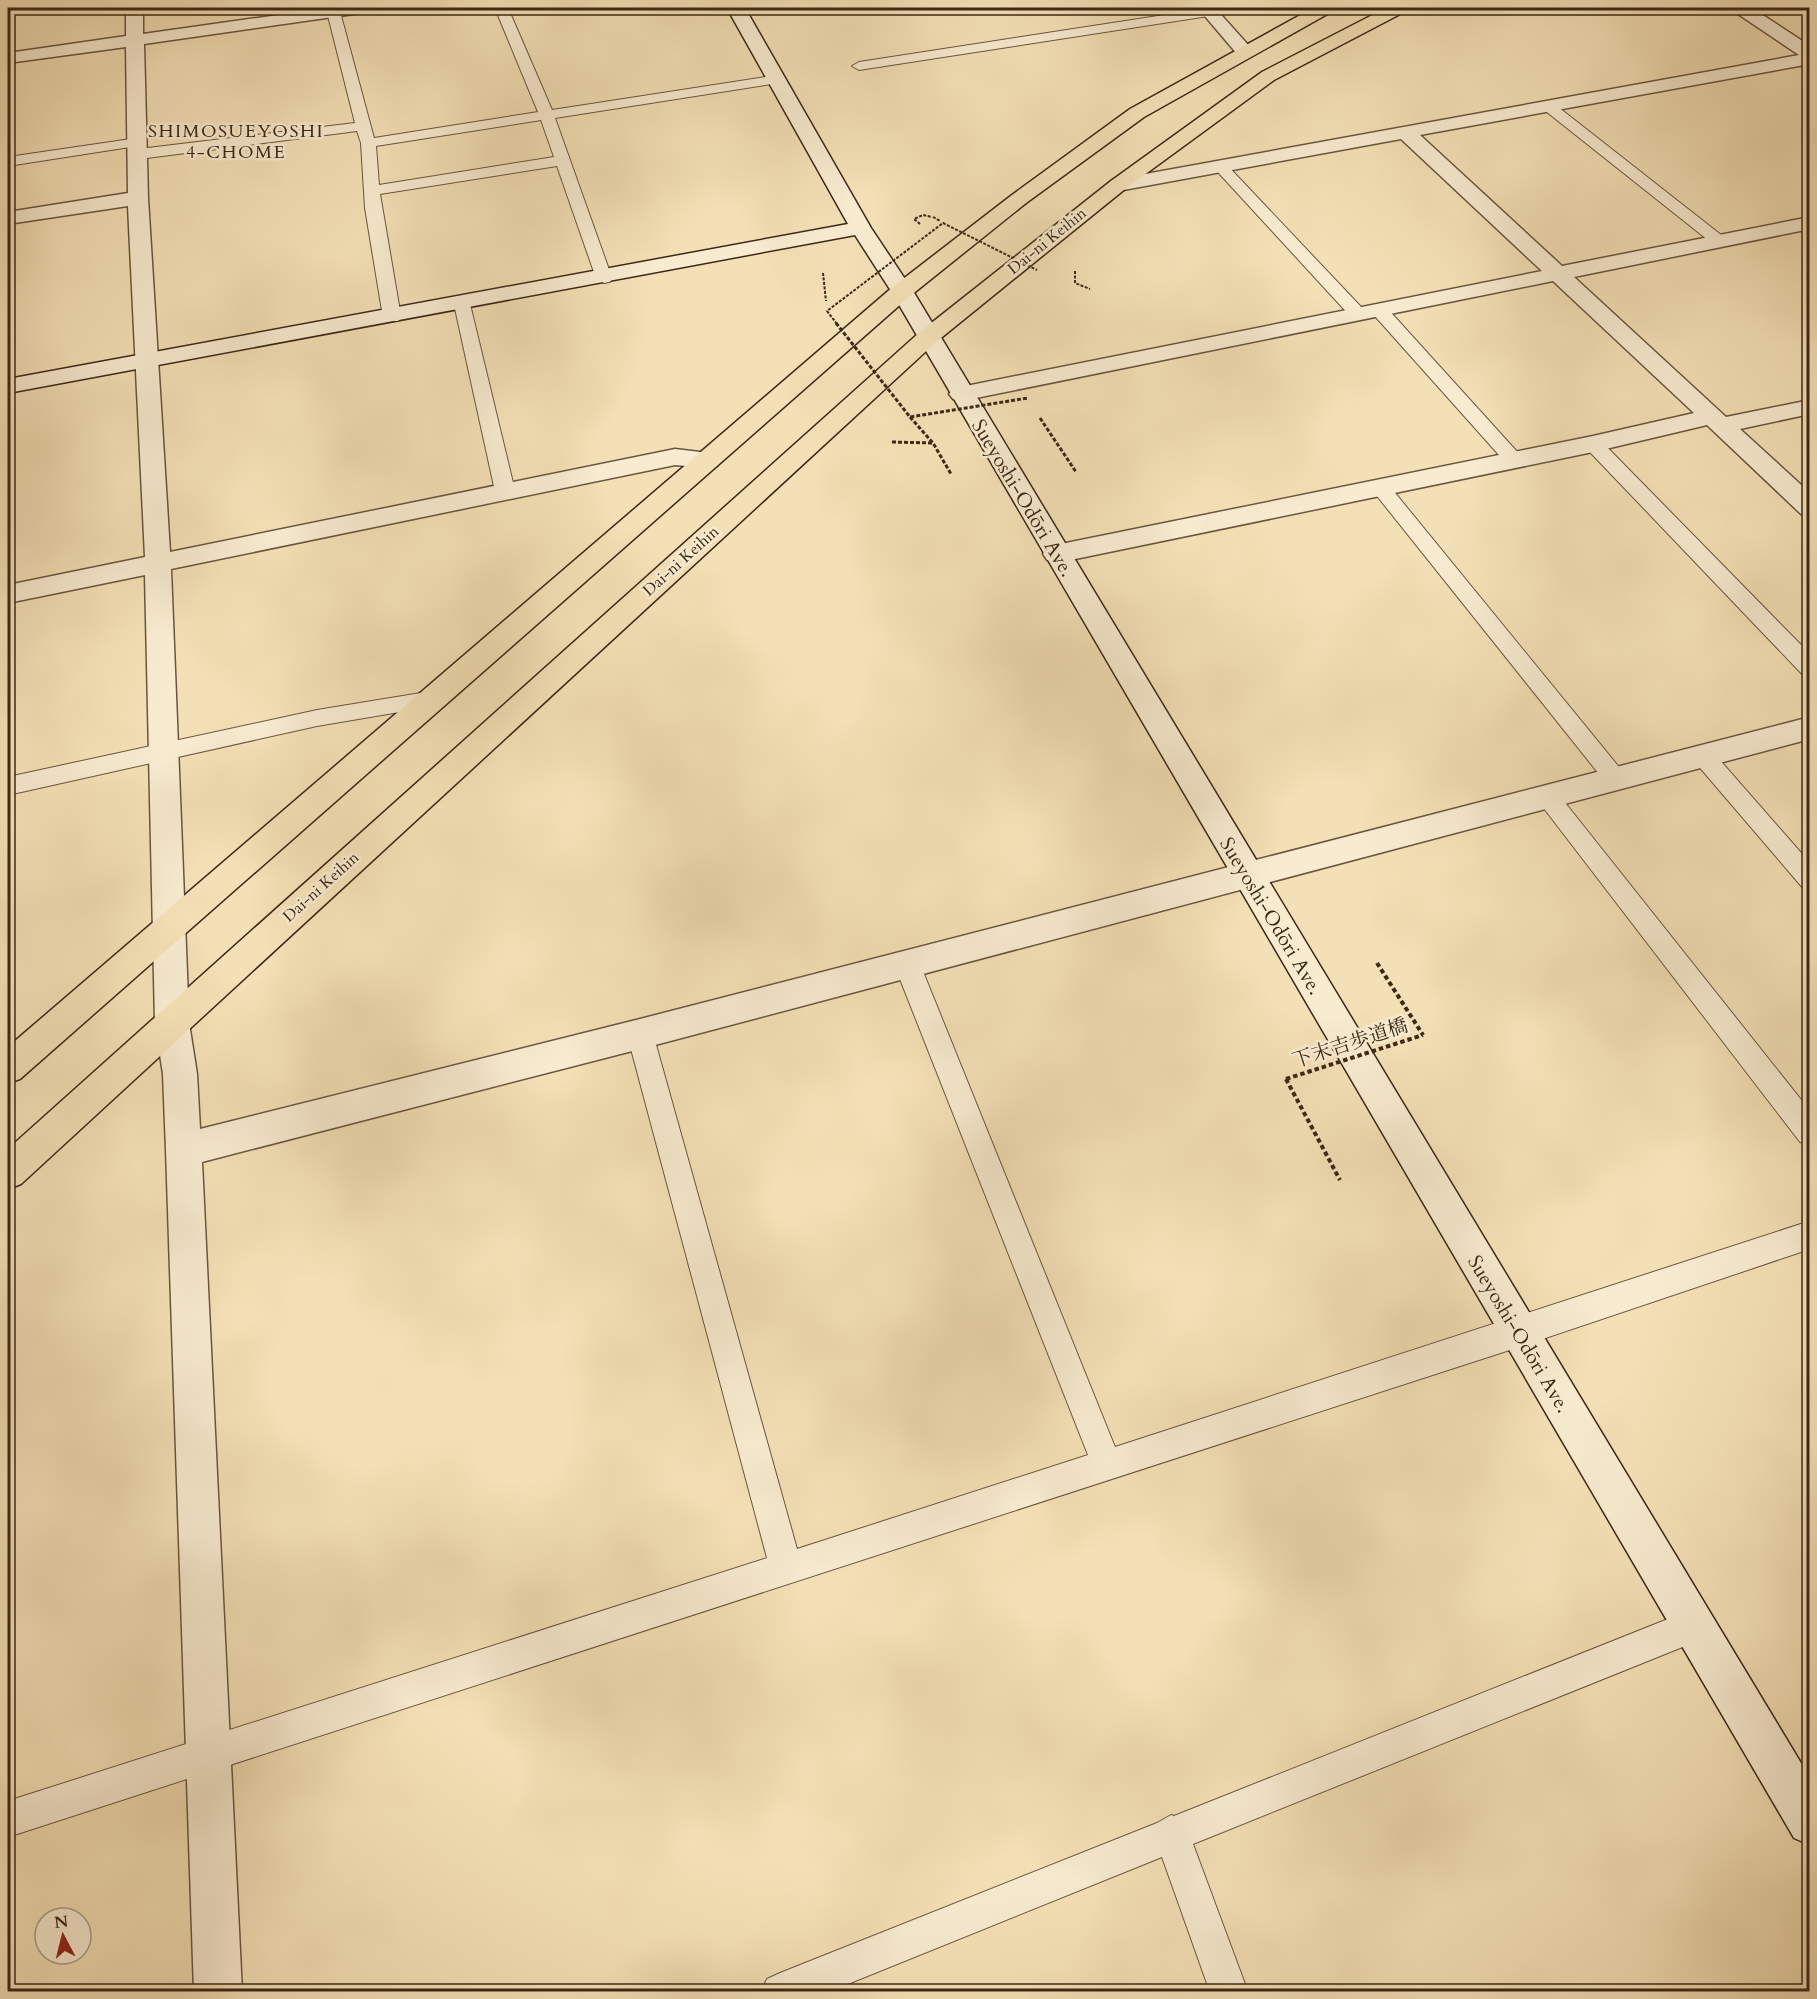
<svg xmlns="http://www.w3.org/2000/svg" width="1817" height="1999" font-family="Cardo,'Noto Serif JP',serif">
<rect width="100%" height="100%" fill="#f4e0b6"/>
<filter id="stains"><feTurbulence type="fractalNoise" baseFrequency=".00333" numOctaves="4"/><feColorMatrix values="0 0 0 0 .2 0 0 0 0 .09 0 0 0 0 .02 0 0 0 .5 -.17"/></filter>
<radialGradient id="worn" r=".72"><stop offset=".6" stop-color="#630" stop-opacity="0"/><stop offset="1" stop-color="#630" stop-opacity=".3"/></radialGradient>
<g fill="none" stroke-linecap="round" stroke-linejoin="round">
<defs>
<path id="lane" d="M326,8H339L374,138L538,112L495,8H508L552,110L778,75L785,79L778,83L555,118L612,278L610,282L604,283L596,278L557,166L380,194L401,317L398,321H386L383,317L365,208L361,143L357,131L139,159L131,154L139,149L355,123ZM541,120L554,157L379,185L376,146Z
M1210,8L1215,9L1217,12L1215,15L859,70L852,66L859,62Z
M1548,102L1553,103L1725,238L1727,241L1725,244H1713L1543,109L1541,106L1543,103Z
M138,138L143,139L145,142L143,145L8,166V157Z
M1220,161L1225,163L1364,310L1367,314L1364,318H1352L1215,169L1212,166Z
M462,299L468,300L470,304L515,491L512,495L505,497L498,495L495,491L454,304L456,300Z
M1379,305L1385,306L1521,456L1523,460L1521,464H1507L1373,314L1370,310L1373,306Z
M1593,438L1600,440L1810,654V676L1802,674L1586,448L1584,444L1586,440Z
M1380,481L1387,483L1623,772L1626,778L1623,784L1615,787L1607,784L1373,491L1370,487L1373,483Z
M433,691L441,693L444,699L441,705L317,726L8,795V777L317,710Z
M1703,747L1711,750L1810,863V890L1802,887L1695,762L1692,756L1695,750Z
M1547,787L1555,790L1810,1111V1145L1800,1142L1539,802L1535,796L1539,790Z
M907,953L916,956L920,964L1115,1447L1810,1221V1249L1519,1347L8,1837V1801L767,1558L627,1034L631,1026L640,1023L649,1026L653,1034L797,1549L1088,1455L894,964L898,956Z
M1693,1609L1705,1614L1710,1626L1705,1638L1193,1844L1248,1992H1210L1162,1857L828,1992H761L767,1979L780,1973L1157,1823L1171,1815L1174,1816Z"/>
<path id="street" d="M126,8H143V34L328,8H370L367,12L361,13L144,44L148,198L170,552L675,449L717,454L720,460L717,466L708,468L675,465L171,569L189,1023L197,1074L200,1129L640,1019L1810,717V739L640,1049L202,1162L242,1992H194L166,1150L163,1074L155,1023L145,575L8,603V585L145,557L128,206L8,224V212L128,193L126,47L8,63V53L126,36Z
M1198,8H1215L1250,47L1253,51L1250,55H1238Z
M1733,8H1752L1810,46V64L1420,135L1562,266L1810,217V229L1574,277L1726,417L1810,400V414L1740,429L1810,493V516L1801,514L1707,425L1593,452L1056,563L1047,560L1043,554L1047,548L1056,545L1593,436L1694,413L1553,281L961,401L953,399L949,394L953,389L961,387L1542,271L1401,139L1118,191L1111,189L1108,185L1111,181L1118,179L1799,55L1735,12Z"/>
<path id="secondary" d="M727,8H745L871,228L913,291L1810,1778V1845L1794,1838L891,291L855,235L8,393V379L848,224Z"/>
<path id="highway" d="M1313,8H1334L1331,12L1144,117L1026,203L910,296L20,1079L8,1083V1047L894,286L1012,195L1130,109Z
M1386,8H1407L1404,12L1274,80L1125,189L936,342L21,1184L8,1189V1149L920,332L1111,181L1262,72Z"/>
</defs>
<!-- lane casing -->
<use href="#lane" stroke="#69563f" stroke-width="2"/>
<!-- street casing -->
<use href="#street" stroke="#69563f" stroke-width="3"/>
<!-- secondary casing -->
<use href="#secondary" stroke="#3b2817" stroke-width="3"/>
<!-- highway casing -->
<use href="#highway" stroke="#3b2817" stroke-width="3"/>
<!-- path-far2 -->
<path stroke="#3b2817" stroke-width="2" stroke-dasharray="3 1.5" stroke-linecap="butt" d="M920,224L914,219L923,215L932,217
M1075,271V283L1090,289
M823,273L826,301"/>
<!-- path-far1 -->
<path stroke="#3b2817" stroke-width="3" stroke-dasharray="4 2" stroke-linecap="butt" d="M910,417L933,443L951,474
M1040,418L1076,472
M892,442L933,443"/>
<!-- path -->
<path stroke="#3b2817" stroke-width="4" stroke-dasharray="4.5 3" stroke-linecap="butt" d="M1377,963L1423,1035
M1286,1079L1340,1180"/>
<!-- lane -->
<use href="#lane" fill="#f8ebd0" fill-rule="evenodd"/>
<!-- street -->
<use href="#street" fill="#f8ebd0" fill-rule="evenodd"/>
<!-- secondary -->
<use href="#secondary" fill="#f8ebd0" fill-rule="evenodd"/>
<!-- highway -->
<use href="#highway" fill="#f4e0b6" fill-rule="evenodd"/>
<!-- path-bridge-far2 -->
<path stroke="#3b2817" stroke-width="2" stroke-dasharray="3 1.5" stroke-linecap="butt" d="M933,217L940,221
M837,324L827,311L943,223L1037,270"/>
<!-- path-bridge-far1 -->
<path stroke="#3b2817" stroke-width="3" stroke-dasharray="4 2" stroke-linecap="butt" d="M836,323L910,417L1028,398"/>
<!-- path-bridge -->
<path stroke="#3b2817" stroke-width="4" stroke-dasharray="4.5 3" stroke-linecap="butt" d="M1286,1079L1423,1035"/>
</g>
<g text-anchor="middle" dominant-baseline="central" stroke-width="5" stroke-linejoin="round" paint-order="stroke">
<!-- far-street labels -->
<g font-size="16" fill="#3b2817" stroke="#f8ebd0">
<text transform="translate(1047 241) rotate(-39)">Dai-ni Keihin</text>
<text transform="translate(681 561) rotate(-42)">Dai-ni Keihin</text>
<text transform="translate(321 887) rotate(-42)">Dai-ni Keihin</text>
</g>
<!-- far-neighbourhood labels -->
<g font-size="18" letter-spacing="1.5" fill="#3b2817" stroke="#f8ebd0">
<text x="236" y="131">SHIMOSUEYOSHI<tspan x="236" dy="21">4-CHOME</tspan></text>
</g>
<!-- street labels -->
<g font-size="20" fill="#3b2817" stroke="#f8ebd0">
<text transform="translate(1023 498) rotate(59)">Sueyoshi-Odōri Ave.</text>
<text transform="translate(1271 916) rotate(59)">Sueyoshi-Odōri Ave.</text>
<text transform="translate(1350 1043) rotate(-18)">下末吉歩道橋</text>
<text transform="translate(1519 1334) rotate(59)">Sueyoshi-Odōri Ave.</text>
</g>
</g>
<!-- margin -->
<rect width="1817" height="1999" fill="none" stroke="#f4e0b6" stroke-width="30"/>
<rect x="9" y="9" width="1799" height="1981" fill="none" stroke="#3b2817" stroke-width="3"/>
<rect x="15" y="15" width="1787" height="1969" fill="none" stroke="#3b2817" stroke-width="1.5"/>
<!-- north arrow -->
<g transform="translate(63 1936) rotate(353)"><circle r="28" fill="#f8ebd0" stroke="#ac9d86" stroke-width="1.5"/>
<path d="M0-4.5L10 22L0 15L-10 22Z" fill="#8f2418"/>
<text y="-9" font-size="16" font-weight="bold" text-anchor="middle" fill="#3b2817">N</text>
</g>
<rect width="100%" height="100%" filter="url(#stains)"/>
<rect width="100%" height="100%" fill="url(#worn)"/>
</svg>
